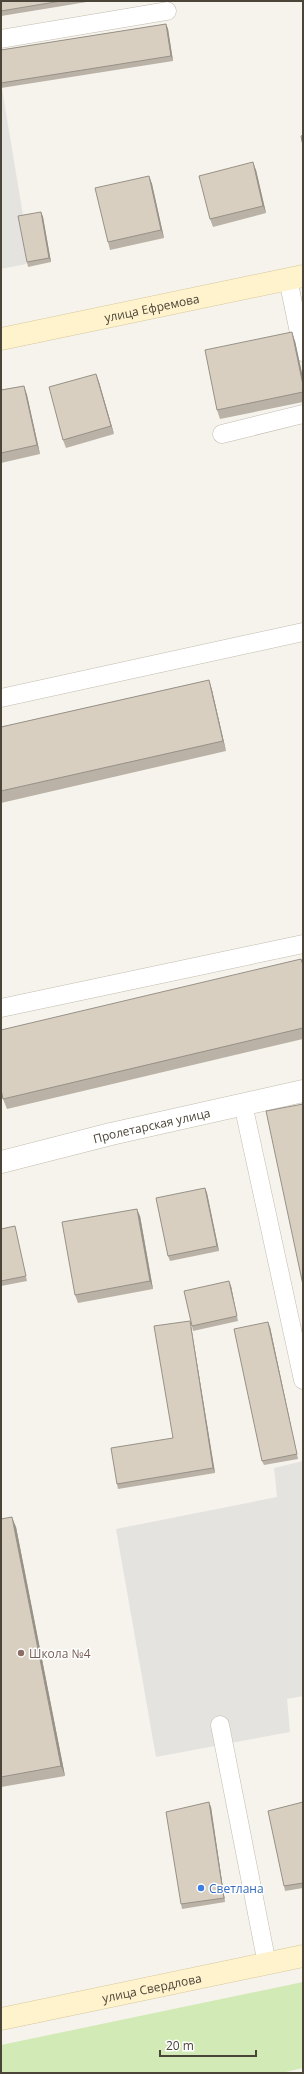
<svg xmlns="http://www.w3.org/2000/svg" width="304" height="2074" font-family="'Open Sans',sans-serif">
<rect width="100%" height="100%" fill="#f6f3ec"/>
<!-- green -->
<path fill="#d2eab5" d="M303,1982V2068L281,2073H1V2045Z"/>
<!-- parking -->
<path fill="#e5e3e0" d="M2,89L31,263L1,269V90Z
M303,1461V1696L287,1699L290,1732L156,1757L116,1529L277,1497L274,1468Z"/>
<g fill="none" stroke-linecap="round" stroke-linejoin="round">
<defs>
<path id="lane" d="M1,39L167,11
M288,279L303,352
M222,434L303,414
M1,698L303,632
M1,1008L303,944
M243,1104L303,1380
M220,1725L267,1964"/>
<g id="street">
<path id="s1" d="M1,1162L111,1134L303,1091"/>
</g>
<g id="secondary">
<path id="s2" d="M1,339L303,276"/>
<path id="s3" d="M1,2019L303,1956"/>
</g>
</defs>
<!-- lane casing -->
<use href="#lane" stroke="#c2bbae" stroke-width="19"/>
<!-- street casing -->
<use href="#street" stroke="#c2bbae" stroke-width="23"/>
<!-- secondary casing -->
<use href="#secondary" stroke="#d6c79b" stroke-width="23"/>
<!-- lane -->
<use href="#lane" stroke="#fff" stroke-width="18"/>
<!-- street -->
<use href="#street" stroke="#fff" stroke-width="22"/>
<!-- secondary -->
<use href="#secondary" stroke="#fff3cd" stroke-width="22"/>
</g>
<!-- wall -->
<path fill="#bab2a6" d="M1,1H93L1,16Z
M166,24L168,29L173,61L1,88V50Z
M256,170L266,213L213,227L210,219Z
M149,176L152,184L164,238L110,250L108,242Z
M41,212L43,217L51,262L28,267L27,262Z
M295,341L303,378V402L220,419L217,410Z
M96,374L99,382L114,434L66,448L63,440Z
M24,386L27,395L40,454L1,463V390Z
M209,680L212,690L226,751L1,803V727Z
M303,963V1039L7,1109L3,1099Z
M205,1188L207,1193L219,1251L170,1261L168,1256Z
M140,1216L153,1289L78,1303L75,1295Z
M1,1229L16,1231L27,1281L1,1286Z
M231,1286L238,1321L193,1331L192,1326Z
M191,1326L215,1473L118,1489L117,1484L173,1438Z
M270,1327L298,1459L264,1465L262,1461Z
M1,1519L16,1527L65,1776L1,1787Z
M303,1802V1888L285,1891L284,1886Z
M211,1807L225,1902L182,1909L181,1904Z"/>
<!-- shaded-wall -->
<path fill="#979187" d="M166,24L168,29L173,61L171,56Z
M253,162L256,170L266,213L263,206Z
M149,176L152,184L164,238L161,230Z
M41,212L43,217L51,262L49,258Z
M292,332L295,341L303,378V385Z
M96,374L99,382L114,434L111,426Z
M24,386L27,395L40,454L37,445Z
M209,680L212,690L226,751L223,741Z
M205,1188L207,1193L219,1251L217,1246Z
M137,1209L140,1216L153,1289L150,1281Z
M229,1281L231,1286L238,1321L237,1316Z
M190,1321L191,1326L215,1473L213,1468Z
M268,1322L270,1327L298,1459L297,1454Z
M12,1517L16,1527L65,1776L61,1766Z
M209,1802L211,1807L225,1902L224,1898Z"/>
<!-- building -->
<path fill="#d8cfc1" stroke="#979187" d="M1,1H61L1,11Z
M166,24L171,56L1,83V50Z
M303,135V146L301,136Z
M253,162L263,206L210,219L199,176Z
M149,176L161,230L108,242L95,188Z
M41,212L49,258L27,262L18,216Z
M292,332L303,385V392L217,410L205,350Z
M96,374L111,426L63,440L49,387Z
M24,386L37,445L1,453V390Z
M209,680L223,741L1,791V727Z
M301,959L303,965V1028L3,1099L1,1090V1030Z
M303,1104V1285L266,1111Z
M205,1188L217,1246L168,1256L156,1198Z
M137,1209L150,1281L75,1295L62,1222Z
M15,1226L26,1276L1,1281V1229Z
M229,1281L237,1316L192,1326L184,1291Z
M190,1321L213,1468L117,1484L111,1448L173,1438L154,1326Z
M268,1322L297,1454L262,1461L234,1329Z
M12,1517L61,1766L1,1777V1519Z
M209,1802L224,1898L181,1904L166,1812Z
M303,1802V1883L284,1886L268,1811Z"/>
<!-- markers -->
<circle fill="#8d6e63" stroke="#fff" stroke-width="1.5" cx="21" cy="1653" r="4"/>
<circle fill="#3f7fe0" stroke="#fff" stroke-width="1.5" cx="201" cy="1888" r="4"/>
<g text-anchor="middle" dominant-baseline="central" stroke-width="3" stroke-linejoin="round" paint-order="stroke">
<!-- street labels -->
<g font-size="12" fill="#4b4439" stroke="#fff">
<text stroke="none"><textPath href="#s2" startOffset="154">улица Ефремова</textPath></text>
<text stroke="none"><textPath href="#s1" startOffset="155">Пролетарская улица</textPath></text>
<text stroke="none"><textPath href="#s3" startOffset="154">улица Свердлова</textPath></text>
</g>
<!-- education labels -->
<g font-size="12" fill="#785e54" stroke="#fff" text-anchor="start">
<text x="29" y="1653">Школа №4</text>
</g>
<!-- shop labels -->
<g font-size="12" fill="#366cbe" stroke="#fff" text-anchor="start">
<text x="209" y="1888">Светлана</text>
</g>
</g>
<!-- border -->
<rect width="304" height="2074" fill="none" stroke="#4b4439" stroke-width="4"/>
<!-- scale -->
<path d="M160 2050v6h96v-6" fill="none" stroke="#4b4439" stroke-width="2"/>
<text x="166" y="2050" font-size="12" fill="#4b4439" stroke="#ffffff" stroke-width="3" paint-order="stroke">20 m</text>
</svg>
